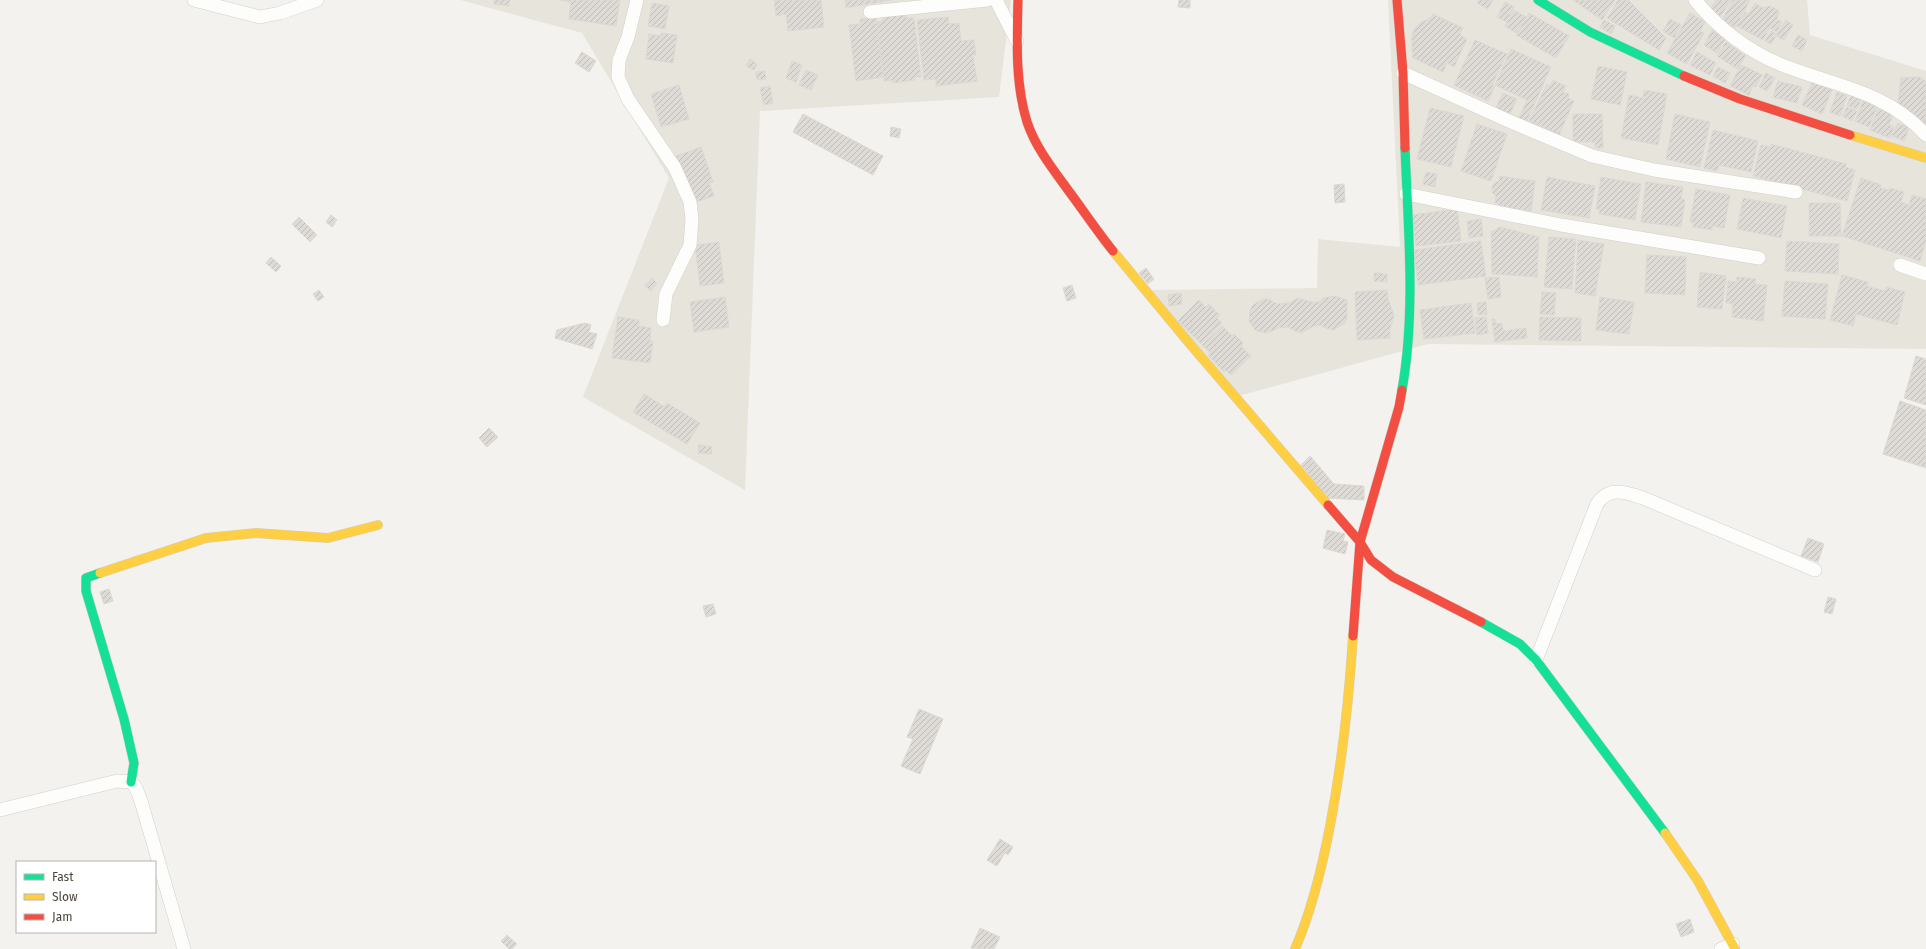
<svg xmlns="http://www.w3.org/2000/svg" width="1926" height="949" font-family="'Fira Sans',sans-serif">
<defs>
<pattern id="building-hatch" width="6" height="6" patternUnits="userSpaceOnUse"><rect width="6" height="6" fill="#dedbd6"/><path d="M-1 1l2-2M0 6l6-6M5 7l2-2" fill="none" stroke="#c0bdb8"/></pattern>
</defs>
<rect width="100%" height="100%" fill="#f4f2ee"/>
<!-- residential -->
<path fill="#e7e4dc" d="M460,0H1011L999,97L760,111L745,490L583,397L669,178L582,33Z
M1388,0H1807L1810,35L1926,71V349L1428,344L1235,397L1145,290L1317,288L1318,239L1400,247Z"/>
<!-- building -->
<path fill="url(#building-hatch)" stroke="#dcd9d4" d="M494,0H510L509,6L494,4Z
M559,0H620L616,26L569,19L571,2Z
M774,0H821L824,27L788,31L786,14L776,16Z
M845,0H892L846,8Z
M1179,0H1190V8L1178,7Z
M1479,0H1493L1488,9L1477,3Z
M1573,0H1615L1602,20Z
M1618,0H1628L1666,38L1659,50L1607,18Z
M1716,0H1732L1719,18L1709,11Z
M1733,0H1750L1735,28L1722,20Z
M1505,2L1514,7L1506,22L1497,17Z
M652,3L669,6L665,29L648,26Z
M1755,3L1763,8L1770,6L1779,11L1777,19L1782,22L1777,32L1770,28L1763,40L1737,26L1745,12L1749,14Z
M1514,10L1526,17L1516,33L1505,26Z
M1529,13L1569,36L1556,58L1516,35Z
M1690,13L1705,22L1700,31L1704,33L1687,64L1667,53Z
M906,14L907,18H914L921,77H915V80L892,83V80L884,81L877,22L883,21L882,17Z
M1433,14L1463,28L1460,35L1467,39L1454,67L1447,63L1443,72L1413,58L1412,50V35L1415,28L1420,23L1432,17Z
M948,17L949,24L959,23L961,41L974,40L976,55H973L977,81L936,86V79L924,80L917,20Z
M876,18L883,77L856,81L849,25L860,24V19Z
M1670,19L1681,25L1674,38L1663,31Z
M1604,20L1615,26L1611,34L1600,27Z
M1786,20L1793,25L1784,40L1776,36Z
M1712,30L1726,38L1717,53L1704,45Z
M1771,31L1777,34L1771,44L1765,41Z
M661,33L677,35L673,63L646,59L649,34L661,36Z
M1798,35L1807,40L1802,51L1792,46Z
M1475,40L1507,54L1492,85L1495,86L1488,101L1454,85Z
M1726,42L1746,56L1737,69L1717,56Z
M1511,49L1551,67L1526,123L1518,120L1527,100L1495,85Z
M582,52L596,61L589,72L575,63Z
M1697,52L1716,63L1710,75L1690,65Z
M750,59L757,64L754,70L746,66Z
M792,61L802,65L796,82L786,78Z
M1741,65L1762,75L1756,87L1753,86L1749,95L1730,86Z
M1598,66L1627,72L1620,105L1591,99Z
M1718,67L1730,73L1725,83L1713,76Z
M806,70L818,75L811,90L799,85Z
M765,71L766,79L757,80L756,72Z
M1766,73L1775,78L1767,91L1759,87Z
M1920,77L1926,82V125L1898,104L1901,78Z
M1553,80L1566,86L1563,92L1569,94L1568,98L1574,101L1559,135L1529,121L1547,84L1550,86Z
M1778,81L1802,87L1797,103L1773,97Z
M1813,81L1832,90L1822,114L1802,105Z
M679,85L689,119L661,127L651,94Z
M770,86L773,103L764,105L760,88Z
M1644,90L1667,94L1658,145L1621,138L1629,95L1643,98Z
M1837,92L1847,96L1840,116L1830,112Z
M1503,93L1517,99L1510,114L1496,108Z
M1851,96L1861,100L1857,109L1847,105Z
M1863,101L1877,107L1869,127L1855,121Z
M1847,107L1857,111L1852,121L1842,116Z
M1430,108L1464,116L1451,167L1417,159Z
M1878,109L1893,114L1889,125L1894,127L1890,138L1870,130Z
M803,114L883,156L873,175L793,132Z
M1573,114H1602L1603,148H1595V142H1573Z
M1675,114L1710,122L1700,167L1666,159Z
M1898,123L1909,128L1904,141L1892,136Z
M1477,124L1507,134L1491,181L1461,171Z
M891,127L901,129L899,138L890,136Z
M1713,130L1758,141L1751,172L1719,165L1717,171L1704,168Z
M1771,144L1846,164L1845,167L1855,170L1847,201L1753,176L1761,145L1771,147Z
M701,147L713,182L709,183L714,196L693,203L676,156Z
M1426,172L1437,174L1435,187L1423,184Z
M1499,176L1535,181L1531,211L1499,206V203H1495L1496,196L1492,192V187L1494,183L1499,181Z
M1547,177L1595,186L1589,218L1541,210Z
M1601,177L1641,184L1635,220L1599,214L1600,209H1596Z
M1861,178L1881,185L1880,188L1889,190L1890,188L1904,192L1901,202L1909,205L1912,195L1926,199V241L1920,261L1842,236Z
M1646,182L1683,187L1681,199L1685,200L1681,227L1641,222Z
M1344,184L1345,202L1335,203L1334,185Z
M1696,189L1730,195L1724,228L1712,226V230L1693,227L1694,223L1690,222Z
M1743,198L1787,206L1781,238L1737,229Z
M1809,203H1840L1841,236H1809Z
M1457,209L1461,241L1416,246L1412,215Z
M331,215L337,220L332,227L326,222Z
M299,217L317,235L310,242L292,224Z
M1481,219L1483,236L1469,238L1467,221Z
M1500,227L1539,237L1537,277L1492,274L1491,232Z
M1549,237L1576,239L1572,289L1544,287Z
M1578,240L1604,244L1595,296L1575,293Z
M1481,241L1486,276L1418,285L1414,250Z
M1787,241L1839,244L1838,274L1785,271Z
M719,242L724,283L700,286L695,245Z
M1647,255L1686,257L1685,295L1645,293Z
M271,257L281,266L276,272L266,263Z
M1146,268L1154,279L1148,284L1139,273Z
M1700,272L1726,276L1722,309L1697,307Z
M1374,273L1387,274V282L1374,281Z
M1842,275L1868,282L1867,286L1885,291L1886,287L1905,292L1897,325L1856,314L1853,326L1830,320Z
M1499,277L1501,297L1488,299L1485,278Z
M1737,277L1756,279L1755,284L1767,285L1763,321L1732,317L1733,304L1726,303L1728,281L1736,282Z
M652,278L657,283L651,291L645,286Z
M1785,281L1828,284L1825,319L1782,316Z
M1072,285L1076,298L1067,301L1063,288Z
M319,290L324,297L318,301L313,294Z
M1387,290L1388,299L1394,315L1390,329V338L1357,340L1355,292Z
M1542,292L1556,293L1554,315L1540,314Z
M1181,293L1182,304L1169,306L1168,295Z
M1335,296L1347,300V319L1344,324L1333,330L1328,329L1320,325L1314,326L1303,332H1297L1288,327L1278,328L1267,333L1256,331L1249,321L1250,310L1253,305L1263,299H1269L1277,304L1289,303L1298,298L1311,302H1319L1323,298Z
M725,297L729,327L694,332L690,302Z
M1600,297L1634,302L1629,334L1596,330Z
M1199,300L1206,307L1209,304L1220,315L1217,318L1222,323L1201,344L1178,321Z
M1486,302L1487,314L1478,315L1477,303Z
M1471,303L1475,333L1424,339L1420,310Z
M618,317L639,320V326L651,328L650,341H653L650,363L612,358Z
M1486,317L1488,333L1477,335L1475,318Z
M1540,317L1581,318V341L1539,340Z
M1492,319H1495L1496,324L1502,323L1503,331L1526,328L1527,338L1495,342Z
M585,323L591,325L589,332L597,334L592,349L555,338L557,330Z
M1222,326L1232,336L1234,334L1243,343L1241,346L1251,356L1231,375L1226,370L1224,372L1208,355L1210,353L1202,345Z
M1916,356L1926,359V405L1904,398Z
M644,394L665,407L667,403L700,423L687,444L633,412Z
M1900,401L1926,410V468L1883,454Z
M489,428L498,437L487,447L479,438Z
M699,445L712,447L711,454L698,453Z
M1310,456L1334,484L1364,486V500L1328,498L1301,465Z
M1327,530L1345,534L1343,541L1348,542L1345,554L1323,548Z
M1808,538L1824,544L1818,562L1801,556Z
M109,589L113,601L104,604L100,592Z
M1828,597L1836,599L1832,614L1824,612Z
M713,604L716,614L706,617L703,606Z
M919,709L943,719L920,774L901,766L913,739L907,737Z
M1000,839L1013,847L1008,855L1005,853L997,866L987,860Z
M1690,919L1694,932L1681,937L1676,924Z
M980,928L1000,937L994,949L971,948Z
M507,935L517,944L512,949H509L501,941Z"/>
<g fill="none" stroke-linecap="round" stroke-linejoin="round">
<defs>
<path id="street" d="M194,0L260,17L280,13L317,0
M637,0L628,37L619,60L618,77L628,99L675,168L690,202L692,219L690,245L666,294L663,320
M996,0L1017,41
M1695,0C1718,28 1748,51 1782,65C1835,86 1886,91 1926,135
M870,12L987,0
M1403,73L1509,121L1592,156L1654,170L1796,192
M1406,194L1561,225L1759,258
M1900,265L1926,274
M1536,660L1597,504C1609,486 1625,492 1643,498L1815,570
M0,810L117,781L131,782L136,788L141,801L184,949
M1721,949L1733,944"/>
<path id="fast" d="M1538,0L1590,32L1684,76
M1402,390C1416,311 1408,228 1405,148
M100,573L86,578V591L124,719L134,763L131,782
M1481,622L1520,644L1536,660L1665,833"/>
<path id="slow" d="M1850,135L1926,158
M1113,251L1190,344L1328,505
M100,573L206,538L256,533L328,538L378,525
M1665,833L1698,881L1735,949
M1295,949C1312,910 1322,868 1330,826C1342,763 1349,700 1353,636"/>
<path id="jam" d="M1018,0C1017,40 1015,83 1027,122C1036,148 1052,168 1068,190C1083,210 1097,231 1113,251
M1397,0L1403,73L1405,148
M1684,76L1740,99L1850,135
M1328,505L1360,542L1371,560L1393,577L1481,622
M1353,636L1360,542L1399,407L1402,390"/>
</defs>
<!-- street casing -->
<use href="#street" stroke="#d2d0cb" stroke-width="14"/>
<!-- fast casing -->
<use href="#fast" stroke="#d3cfc5" stroke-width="10"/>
<!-- slow casing -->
<use href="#slow" stroke="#d3cfc5" stroke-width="10"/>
<!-- jam casing -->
<use href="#jam" stroke="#d3cfc5" stroke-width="10"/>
<!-- street -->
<use href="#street" stroke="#fdfdfc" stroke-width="13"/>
<!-- fast -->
<use href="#fast" stroke="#16e098" stroke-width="9"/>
<!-- slow -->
<use href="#slow" stroke="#ffcf43" stroke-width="9"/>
<!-- jam -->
<use href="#jam" stroke="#f24e42" stroke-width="9"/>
</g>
<!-- legend -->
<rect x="16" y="861" width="140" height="72" fill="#ffffff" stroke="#b7b4b0"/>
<rect x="24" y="874" width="20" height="6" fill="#16e098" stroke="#b7b4b0"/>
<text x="52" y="881" font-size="12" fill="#4b4439">Fast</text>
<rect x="24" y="894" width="20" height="6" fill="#ffcf43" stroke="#b7b4b0"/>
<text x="52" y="901" font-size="12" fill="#4b4439">Slow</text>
<rect x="24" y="914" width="20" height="6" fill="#f24e42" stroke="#b7b4b0"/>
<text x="52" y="921" font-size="12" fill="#4b4439">Jam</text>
</svg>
